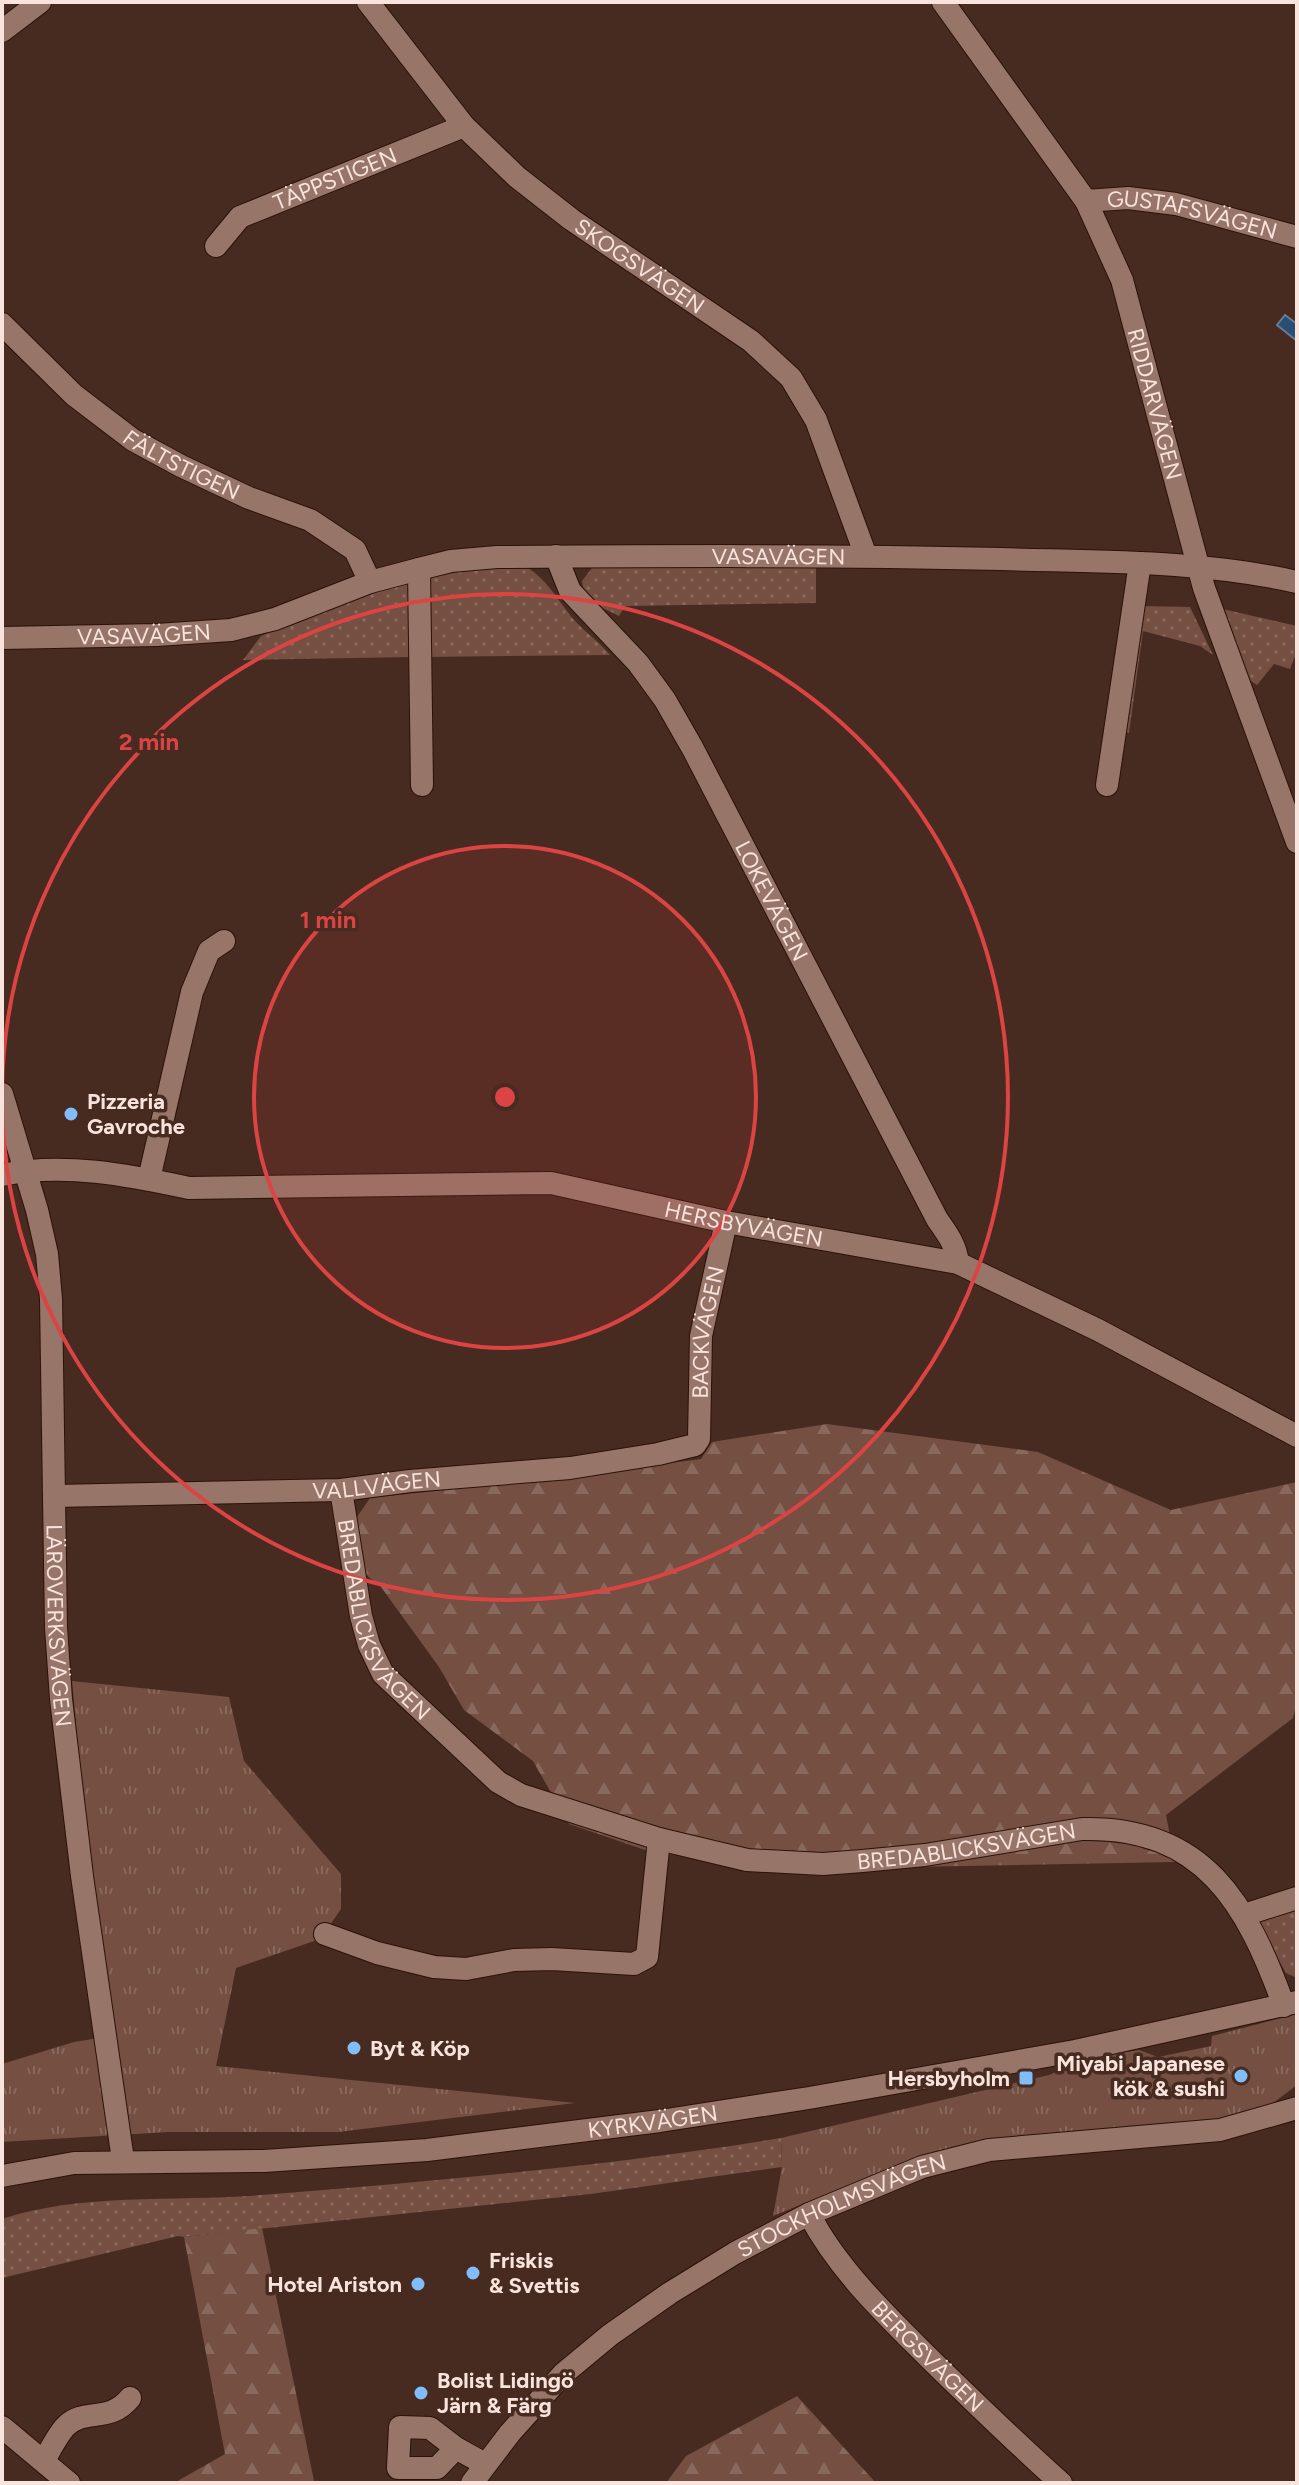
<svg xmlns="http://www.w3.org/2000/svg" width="1299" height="2485" font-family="Figtree,sans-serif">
<defs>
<pattern id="grass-dots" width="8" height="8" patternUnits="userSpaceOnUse" patternTransform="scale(2)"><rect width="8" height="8" fill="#744f42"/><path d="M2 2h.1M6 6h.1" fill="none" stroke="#89685d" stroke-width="1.8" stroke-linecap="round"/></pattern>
<pattern id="forest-firs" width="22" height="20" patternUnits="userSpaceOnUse" patternTransform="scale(2)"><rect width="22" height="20" fill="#744f42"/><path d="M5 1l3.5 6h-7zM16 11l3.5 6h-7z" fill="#89685d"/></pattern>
<pattern id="park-tufts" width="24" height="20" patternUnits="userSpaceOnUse" patternTransform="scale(2)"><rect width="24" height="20" fill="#744f42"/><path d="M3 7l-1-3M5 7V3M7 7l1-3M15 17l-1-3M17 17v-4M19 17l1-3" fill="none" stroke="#89685d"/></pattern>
</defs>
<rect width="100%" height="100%" fill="#472b20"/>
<!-- grass -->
<path fill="url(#grass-dots)" d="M521,564C548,577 558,603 578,624C588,634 600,643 610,655L426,657L430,577L445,572Z
M816,566V603L625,606L619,616C599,605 585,605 582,581L592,568Z
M403,582L412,585L410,657L243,660L261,636L351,597Z
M1138,606L1190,607L1213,655L1200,646L1143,631L1129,733L1119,731Z
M1218,608L1297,626V651L1290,669L1274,664L1257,685L1248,679Z
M1297,1908V1978L1286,1973L1258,1924L1264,1917Z
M781,2138L782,2167L591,2194L184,2237L178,2236L2,2278V2219C82,2192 177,2202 261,2195C435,2181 610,2166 781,2138Z"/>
<!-- forest -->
<path fill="url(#forest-firs)" d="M827,1424L1038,1452L1171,1510L1297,1482V1702L1293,1718L1166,1815L1175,1862L794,1869L651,1852L569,1824L533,1761L464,1710L439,1667L381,1587L364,1573L357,1517L370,1498L537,1480L701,1459L712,1442Z
M262,2228L314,2481L320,2483H174L225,2454L184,2237Z
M797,2396L876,2483H666L686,2456Z"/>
<!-- park -->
<path fill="url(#park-tufts)" d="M72,1681L229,1697L244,1761L341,1874V1909L320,1939L236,1968L216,2066L575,2103L338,2132H168L2,2142V2064L74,2042L105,2037Z
M1297,2014V2085L1261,2112L1224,2123L915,2158L773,2216L782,2167L781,2138L1049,2075L1088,2058L1139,2050L1158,2057L1211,2046L1212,2036Z"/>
<!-- water -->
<path fill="#284e74" stroke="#667b94" stroke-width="2" d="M1285,315L1297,324V341L1277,325Z"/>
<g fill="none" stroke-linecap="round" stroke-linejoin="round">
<defs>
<g id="minor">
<path id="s1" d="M368,2L464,126L517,177L572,220L751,341L791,378L816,420L866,556"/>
<path id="s2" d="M943,2L1086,201L1122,280L1204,588L1297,842"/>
<path d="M2,31L40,2"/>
<path id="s3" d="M1086,201L1128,198L1176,204L1297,237"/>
<path id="s4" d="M216,246L240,217L464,126"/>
<path id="s5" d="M2,324L74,395L133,440L181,466L249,498L310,520L355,550L370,582"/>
<path id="s6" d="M556,556L570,591L638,663L665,700L693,749L937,1219C947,1233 956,1245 958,1263"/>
<path d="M419,569L422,785"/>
<path id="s7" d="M2,638L157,635L231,630L275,619L370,582L419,569L451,561L497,557C665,556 833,555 1001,559C1100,562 1200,560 1297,582"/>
<path d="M1107,785L1140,563"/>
<path id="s8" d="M2,1094L37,1210L47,1254L51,1299L56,1628L61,1699L82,1876L123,2160"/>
<path id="s9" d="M2,1175C62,1162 129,1175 189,1188L551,1183L726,1222L958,1263L1098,1330L1297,1436"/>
<path d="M149,1179L192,992L209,951L224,941"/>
<path id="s10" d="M341,1490L361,1616L369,1645L383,1674L498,1782L521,1795L659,1839L747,1860L823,1864L862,1861L925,1855L1082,1829C1204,1826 1247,1904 1284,2006"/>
<path id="s11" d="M55,1496L341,1490L410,1481L570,1468L658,1454L695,1445L699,1439L701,1336L726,1222"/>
<path d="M1244,1915L1297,1898"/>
<path d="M325,1934L377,1953L434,1967L466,1969L514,1960L552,1959L634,1964L647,1957L659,1839"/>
<path id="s12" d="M2,2176L74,2163L264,2161L427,2150L660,2121L809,2098L1075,2051L1297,2002"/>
<path id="s13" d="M809,2214C838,2270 887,2316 931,2360C974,2402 1016,2443 1061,2483"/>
<path d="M2,2427L69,2483"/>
<path d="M456,2448L437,2468H398L400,2427L430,2428L456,2448L485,2464"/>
<path d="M44,2461C50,2450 57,2436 65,2427C84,2407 109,2424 130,2398"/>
<path id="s14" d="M472,2483L510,2433L563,2374L610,2335L670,2293L735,2253L809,2214L922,2167L989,2150L1220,2130L1297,2108"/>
</g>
</defs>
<!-- minor casing -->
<use href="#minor" stroke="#2c1209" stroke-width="24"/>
<!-- minor -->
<use href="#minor" stroke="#977569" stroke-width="22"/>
</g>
<!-- distance rings -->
<circle cx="505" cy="1097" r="251" fill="#db4443" fill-opacity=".12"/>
<g fill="none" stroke="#db4443" stroke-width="4">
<circle cx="505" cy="1097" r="251"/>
<path d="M2 1093A503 503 0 1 1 2 1101"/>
</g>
<!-- markers -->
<g fill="#80bdfa" stroke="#472b20" stroke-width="3">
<circle cx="71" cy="1114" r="8"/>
<circle cx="354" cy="2048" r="8"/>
<circle cx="1241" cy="2076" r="8"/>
<rect x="1018" y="2070" width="16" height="16" rx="4"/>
<circle cx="473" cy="2273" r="8"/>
<circle cx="418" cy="2284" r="8"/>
<circle cx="421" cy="2393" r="8"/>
</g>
<g text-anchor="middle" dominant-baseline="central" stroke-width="7" stroke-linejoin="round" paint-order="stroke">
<!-- street labels -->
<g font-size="22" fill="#f8e4dd" stroke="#472b20">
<text stroke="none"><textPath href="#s4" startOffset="140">TÄPPSTIGEN</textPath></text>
<text stroke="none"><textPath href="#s3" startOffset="108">GUSTAFSVÄGEN</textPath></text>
<text stroke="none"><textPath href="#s1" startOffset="382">SKOGSVÄGEN</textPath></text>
<text stroke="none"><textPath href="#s2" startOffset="460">RIDDARVÄGEN</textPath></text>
<text stroke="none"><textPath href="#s5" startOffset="230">FÄLTSTIGEN</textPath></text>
<text stroke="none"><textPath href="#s7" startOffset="788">VASAVÄGEN</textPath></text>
<text stroke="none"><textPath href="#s7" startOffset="142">VASAVÄGEN</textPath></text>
<text stroke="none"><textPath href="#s6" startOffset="410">LOKEVÄGEN</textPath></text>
<text stroke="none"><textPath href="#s9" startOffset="748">HERSBYVÄGEN</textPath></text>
<text stroke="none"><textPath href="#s11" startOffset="758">BACKVÄGEN</textPath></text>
<text stroke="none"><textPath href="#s11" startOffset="322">VALLVÄGEN</textPath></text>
<text stroke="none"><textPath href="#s10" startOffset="140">BREDABLICKSVÄGEN</textPath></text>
<text stroke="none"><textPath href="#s8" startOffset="538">LÄROVERKSVÄGEN</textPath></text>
<text stroke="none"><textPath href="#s10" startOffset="830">BREDABLICKSVÄGEN</textPath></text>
<text stroke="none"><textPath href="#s12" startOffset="654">KYRKVÄGEN</textPath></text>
<text stroke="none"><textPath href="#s14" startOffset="470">STOCKHOLMSVÄGEN</textPath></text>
<text stroke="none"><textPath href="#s13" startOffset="186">BERGSVÄGEN</textPath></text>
</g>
<!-- poi labels -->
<g font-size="22" font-weight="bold" fill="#f8e4dd" stroke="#472b20" text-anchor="start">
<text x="87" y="1101">Pizzeria<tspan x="87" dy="25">Gavroche</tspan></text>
<text x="370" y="2048">Byt &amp; Köp</text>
<text x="1225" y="2063" text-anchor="end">Miyabi Japanese<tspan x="1225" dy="25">kök &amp; sushi</tspan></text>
<text x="1010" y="2078" text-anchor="end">Hersbyholm</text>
<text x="489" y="2260">Friskis<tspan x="489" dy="25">&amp; Svettis</tspan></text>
<text x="402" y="2284" text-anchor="end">Hotel Ariston</text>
<text x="437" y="2380">Bolist Lidingö<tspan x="437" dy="25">Järn &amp; Färg</tspan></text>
</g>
</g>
<circle cx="505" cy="1097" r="12" fill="#db4443" stroke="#472b20" stroke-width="4"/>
<g font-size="24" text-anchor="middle" font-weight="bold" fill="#db4443" stroke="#472b20" stroke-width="7" stroke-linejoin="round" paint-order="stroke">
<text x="149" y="750">2 min</text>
<text x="328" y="928">1 min</text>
</g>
<!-- border -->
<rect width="1299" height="2485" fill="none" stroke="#f8e4dd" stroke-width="8"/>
</svg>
